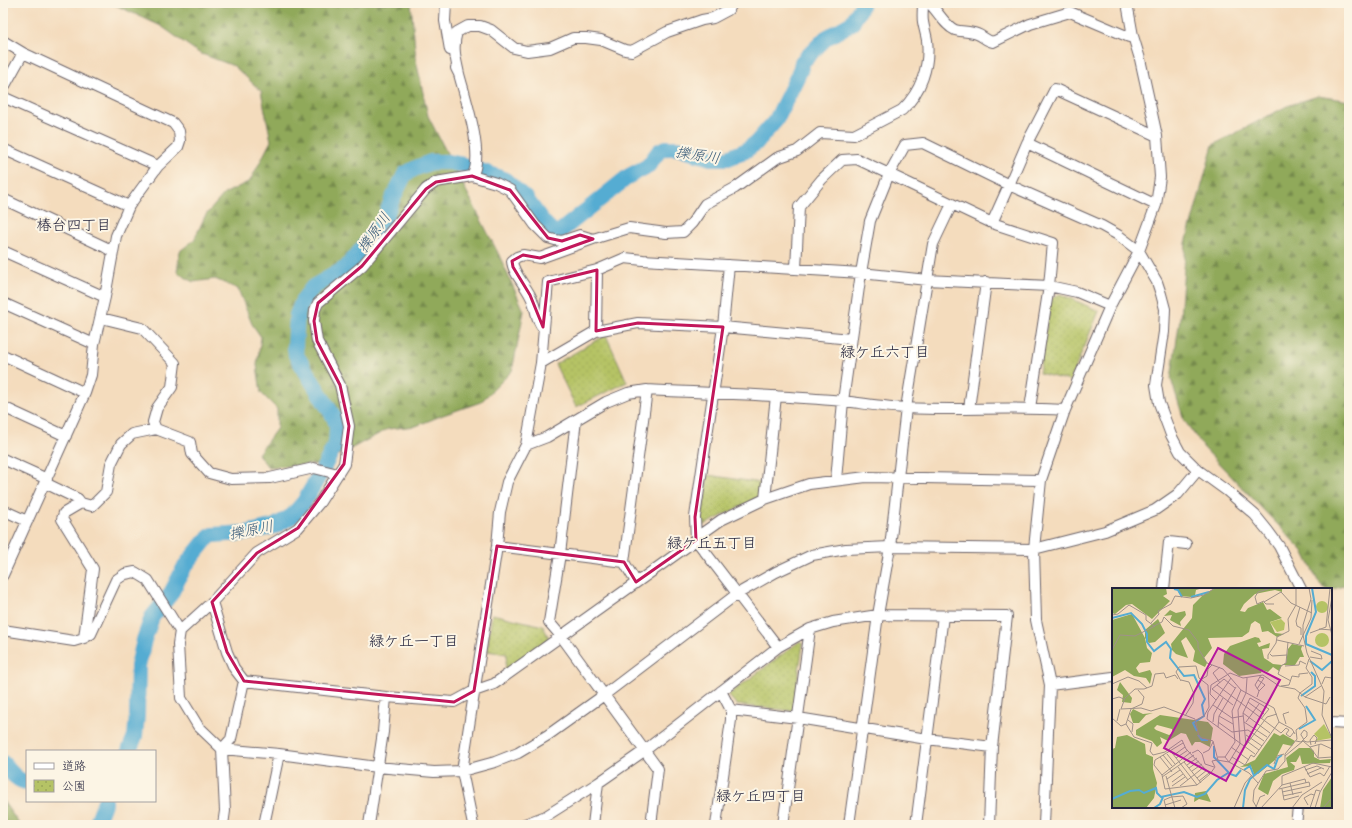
<svg xmlns="http://www.w3.org/2000/svg" width="1352" height="828" font-family="Mali,'Klee One',sans-serif">
<defs>
<pattern id="forest-firs" width="22" height="20" patternUnits="userSpaceOnUse"><rect width="22" height="20" fill="#90a95a"/><path d="M5 1l3.5 6h-7zM16 11l3.5 6h-7z" fill="#75894c"/></pattern>
<pattern id="park-dots" width="8" height="8" patternUnits="userSpaceOnUse"><rect width="8" height="8" fill="#b5c365"/><path d="M2 2h.1M6 6h.1" fill="none" stroke="#9ba759" stroke-width="1.8" stroke-linecap="round"/></pattern>
</defs>
<rect width="100%" height="100%" fill="#fcf5e5"/>
<filter id="ink" filterUnits="userSpaceOnUse"><feTurbulence type="fractalNoise" baseFrequency=".025" numOctaves="2"/><feDisplacementMap in="SourceGraphic" scale="8" xChannelSelector="R" yChannelSelector="G"/><feConvolveMatrix kernelMatrix="1 2 1 2 8 2 1 2 1" color-interpolation-filters="sRGB"/></filter>
<filter id="wash" filterUnits="userSpaceOnUse"><feTurbulence type="fractalNoise" baseFrequency=".012" numOctaves="4" result="noise"/><feDisplacementMap in="SourceGraphic" scale="16" xChannelSelector="R" yChannelSelector="G"/><feGaussianBlur stdDeviation="0.9" result="paint"/><feColorMatrix in="noise" values="0 0 0 0 0 0 0 0 0 0 0 0 0 0 0 0 0 1.4 0 .05"/><feComposite in="paint" operator="in"/></filter>
<g filter="url(#wash)">
<rect width="100%" height="100%" fill="#f4dcbd"/>
<!-- forest -->
<path fill="url(#forest-firs)" stroke="#59664a" d="M111,3H411L416,60L428,116L499,255L524,311L512,371L481,402L443,415L416,426L388,429L322,464L268,467L258,454L277,428V409L261,393L257,365L261,337L252,324L238,289L215,279L193,282L177,272L180,251L194,240L205,216L224,194L250,181L271,141L261,91L234,66L199,53L161,26Z
M1318,96L1349,101V584L1331,590L1325,589L1319,583L1303,551L1204,448L1184,420L1171,379L1180,318L1186,243L1213,145L1287,106Z
M3,801L20,825H3Z"/>
<!-- park -->
<path fill="url(#park-dots)" stroke="#6c7250" d="M1060,294L1099,311L1070,381L1039,373L1051,299Z
M606,335L627,382L576,407L555,364Z
M708,475L762,483L758,498L700,527Z
M492,614L543,626L549,638L505,672L507,654L487,651Z
M800,641L803,644L793,711L737,705L728,695Z"/>
<g fill="none" stroke-linecap="round" stroke-linejoin="round">
<!-- river -->
<path stroke="#55acd2" stroke-width="16" d="M129,751L135,736L137,716L138,666L144,640L152,617L170,595L185,566L205,541L212,535L246,533L275,526L292,516L304,502L323,469L336,443L337,426L334,417L296,355L295,347L297,315L303,300L313,287L346,268L383,223L392,200L405,174L416,168L431,162H448L464,165L504,179L527,200L543,222L555,234L558,233L629,176L648,166L659,151L666,148H678L711,158H728L745,151L756,143L776,120L800,71L802,62L826,38L852,23L860,9L862,3
M3,763C9,770 17,782 27,782
M96,825L105,801"/>
</g>
</g>
<g filter="url(#ink)">
<g fill="none" stroke-linecap="round" stroke-linejoin="round">
<defs>
<path id="minor" d="M446,3L445,21L450,50
M929,3C938,11 944,25 955,30C962,32 970,31 977,34C983,36 986,41 993,42L1030,24L1070,12L1129,37L1133,36
M3,41L23,53L173,123L179,131L180,141L178,147L158,166L139,192L129,206L116,236L105,297L94,344L91,375L85,393L3,575
M456,68L459,74C465,97 485,156 472,176
M459,74C456,59 452,48 457,32L468,26H480L491,30L514,48L527,51L550,48L573,38H586L601,40L625,50L632,51L667,32L702,20L713,18L728,10L733,3
M3,89L23,53
M3,97L158,166
M1027,143L1156,205
M3,149L129,206
M3,199L105,247L113,252
M992,223L1009,185L1027,143L1055,89L1157,136
M3,251L105,297
M729,265L723,327L695,517L696,540L778,647
M796,269L799,207L822,179L842,160L857,159L889,174L905,145L923,143L1009,185L1102,226L1118,235L1139,251L1157,282L1161,294L1165,309L1164,332L1156,385L1159,403L1171,435L1180,452L1198,470L1227,491L1255,515L1268,531L1279,546L1301,589
M3,303L94,344
M101,318L142,328L175,363L172,387L157,408L153,422L156,429
M543,328C536,321 537,312 533,302C529,288 513,275 512,261L517,257L523,255L540,258L593,239
M596,331L597,270
M3,355L85,393
M541,363L596,331L638,323L723,327L851,339
M3,407L66,436
M969,409L986,282
M576,420L560,554L549,622L561,636L658,769L651,825
M526,445L547,437L606,402L628,393L647,390C709,393 770,395 832,400C857,402 882,407 907,408C960,411 1012,406 1065,410
M3,459L47,479
M836,480L843,401L861,273L870,221L889,174L992,223L1053,243L1049,286L1030,408
M45,483L78,499L81,503
M765,499L776,396
M3,510L27,521
M497,546L624,562
M636,582L624,562L647,390
M1164,589L1169,542L1186,544
M212,602L227,652L234,668L244,681L386,697L454,702L474,691L494,684L696,540L704,532L721,520L765,499L809,484L866,477L1041,480
M3,630L74,641L84,638L91,634L116,580L125,574L135,572L148,580L180,631L178,644L181,698L198,726L222,749L225,811L223,825
M180,631L212,602L257,553L298,528L320,502L344,464L349,426L340,385L317,341L314,321L315,310L318,303L362,266L426,189L436,182L472,176L496,183L510,190L535,225L548,238L555,240L562,241L580,235L593,239L629,228L666,233L683,232L692,223L705,204L735,188L777,158L797,151L820,133L854,135L902,110C921,92 930,66 927,40C926,34 924,28 923,22C922,16 923,9 923,3
M84,638L93,569L62,519L64,513L81,503L92,506L106,492L111,464L121,444L132,434L156,429L190,442L192,454L209,473L231,479L270,478L314,468L338,474
M1050,685L1113,677
M731,710L798,718L927,739L992,747
M1331,723L1349,724
M222,749L279,754L377,767L434,772L462,771L495,762L518,753L548,735L604,695L737,594L776,572L812,555L846,549L890,547L1034,549L1105,531L1155,510L1178,494L1198,470
M222,749L231,739L244,681
M264,825L279,754
M369,825L383,732L386,697
M473,825L462,771L497,546L500,512L507,482L526,445L541,363L548,282L597,270L625,258L643,260L861,273L927,280L1049,286L1077,292L1110,306
M522,825L546,816L598,783L644,751L778,647L810,629L833,622L878,615L1007,616L992,747L989,825
M593,825L598,783
M716,825L731,720V710L721,691
M783,825L810,629
M849,825L878,615L890,547L906,408L927,280L933,244L952,204
M916,825L943,616
M1044,825L1050,685L1036,620L1034,549L1041,480L1065,410L1110,306L1139,251L1156,205L1160,177L1157,136L1140,59L1133,36L1127,3
M1296,825L1298,807"/>
</defs>
<!-- minor casing -->
<use href="#minor" stroke="#6c6368" stroke-width="12"/>
<!-- minor -->
<use href="#minor" stroke="#fff" stroke-width="10"/>
</g>
</g>
<!-- marked area -->
<path fill="none" stroke="#c2185b" stroke-width="3" stroke-linejoin="round" d="M472,176L510,190L548,238L562,241L580,235L593,239L540,258L523,255L512,261L513,267L530,295L543,327L548,282L597,270L596,331L638,323L723,327L695,517L696,540L636,582L624,562L497,546L474,691L454,702L244,681L227,652L212,602L257,553L298,528L344,464L349,426L340,385L317,341L314,321L318,303L362,266L426,189L436,182Z"/>
<g text-anchor="middle" dominant-baseline="central" stroke-width="4" stroke-linejoin="round" paint-order="stroke">
<!-- water labels -->
<g font-size="15" font-style="italic" fill="#365977" stroke="#fcf5e5">
<text transform="translate(698 154) rotate(9)">擽原川</text>
<text transform="translate(373 232) rotate(-55)">擽原川</text>
<text transform="translate(251 529) rotate(-11)">擽原川</text>
</g>
<!-- neighbourhood labels -->
<g font-size="15" fill="#22223b" stroke="#fcf5e5">
<text x="74" y="224">椿台四丁目</text>
<text x="885" y="351">緑ケ丘六丁目</text>
<text x="712" y="542">緑ケ丘五丁目</text>
<text x="414" y="640">緑ケ丘一丁目</text>
<text x="761" y="795">緑ケ丘四丁目</text>
</g>
</g>
<!-- overview -->
<g transform="translate(1112 588)">
<rect width="220" height="220" fill="#f4dcbd"/>
<path d="M204 19a6 6 0 1 1 12 0a6 6 0 1 1-12 0ZM203 52a7 7 0 1 1 14 0a7 7 0 1 1-14 0Z" fill="#b5c365"/>
<path d="M0,0H54L55,6L51,8L58,13L40,31L20,16L14,17L3,26L0,25ZM64,0H91L84,2L83,7L79,9L69,8ZM103,0L170,1V4L163,2L143,6L132,16L128,23L133,24L136,20L151,14L155,22L158,21L170,30L158,34L163,45L172,46L165,49L156,43L150,44L148,36L143,33L139,36L137,44L130,49L96,50L100,60L92,70L95,75L93,79L81,73L83,63L74,49L69,53L76,70L64,66L60,62L59,56L80,30L81,17L90,8ZM58,22L64,25L73,23L74,27L68,34L69,38L58,32L60,27L52,28ZM20,26L33,50V42L46,31L53,45L43,54L37,55L33,50L35,60L40,65L38,74L28,75L24,80L27,85L38,82L40,86L38,96L34,90L22,88L13,82L0,89V32ZM143,49L147,50L149,54L145,55L147,59L158,55L157,60L150,61L152,70L161,76L170,77L167,83L161,79L156,84L150,82L149,85L127,88L111,76L112,66L118,58ZM180,56L190,58L189,61L192,69H188L183,77H170L174,75L176,61ZM8,94L20,110L19,115L10,114L11,107L5,102ZM21,121L31,126L41,125L34,127L27,135H21L18,126ZM48,127L96,134L101,140L98,159L88,154H83L80,158L74,146L69,145L56,153L48,149L50,155L45,159L40,153L24,147V142ZM45,137L60,141L61,145L57,147L44,142L42,140ZM162,145L168,148L171,146L183,153L180,158L171,156L163,172L146,186H142L139,178L128,179L143,172ZM15,147L33,156L34,166L41,169V181L45,195L42,210L34,220H0V161L3,160L5,149ZM187,160H198L202,163V169L208,172L219,171L218,175L190,176L188,167L184,174H178L183,178L182,182L170,186L161,193L156,207L146,201L152,186L176,179L174,170ZM220,189V220H208L211,202ZM94,203L99,214L87,211L82,214L83,205Z" fill="#90a95a" fill-rule="evenodd"/>
<path d="M169,31L173,35L172,42L165,44L158,34Z" fill="#b5c365"/>
<path d="M212,136L220,150L203,153L206,150L202,146Z" fill="#b5c365"/>
<path fill="none" stroke="#55acd2" stroke-width="2" d="M200,0L204,24L194,48V56L220,67M62,1L66,2L70,9M79,9L97,4M0,30L19,25L30,36L35,46V54L42,63L54,54L59,61L58,70L72,88L82,87L93,111L90,117L92,128L81,135L85,143M198,73L210,82L220,73M189,108L203,98V88L199,84M187,141L203,132L194,118M86,147L90,152H96M102,158V169L118,186L124,188L129,182M132,182L138,178L142,188M0,211L18,203L27,202L32,205L44,200L45,205L49,209L72,204L85,209L93,206L105,192L116,185M42,220L48,216L51,209M131,220L133,202L138,191L155,177L162,181L166,170L170,167"/>
<path fill="none" stroke="#a09289" stroke-width="1" d="M185,0H217M197,0L199,11L191,37V47L195,65L212,103L210,127L219,148M220,9L216,32L220,47M152,13L145,16L143,9L146,4L159,0M162,16H154L152,14L169,4L179,15L200,25M188,19L184,33L185,38L189,40V47M0,27L6,26L17,17L34,27V32L42,38L50,34L52,29L61,38L77,42L86,54V60L95,75L111,81L129,102L162,120L167,134L180,141L183,146M39,35L47,26L46,23L59,16L63,8L79,10L92,7L103,0M207,41L220,42M198,45L214,39L218,0M165,52L192,58M176,54L174,75L169,78L166,86L179,93M187,56L199,30L200,12M0,62L8,47L23,48L43,38M158,66L160,68L175,67M198,69L210,71L209,67L199,63M156,71V67L164,55L165,49L177,43L176,31L184,17V0M173,78L187,77L188,73L194,76M119,90L96,124L95,131L143,166M90,91L95,88L96,81L100,77M69,92L77,94L82,106L81,115L73,128M146,92L153,97L147,103M69,93L64,84L67,79L84,78L87,90L96,97L97,119L92,128L84,132M108,95L101,85L108,79M0,96L16,89L27,93L35,100M210,96L213,89L220,90M105,97L169,145L174,140L177,142L174,146L178,149L182,144M169,98L177,97L180,88L187,89V86L196,85M145,101L152,90L148,89M145,109L147,103L143,97L149,87M193,109L209,98M0,111L7,109L12,111M104,112L98,106L99,97L118,85L131,90L151,87L167,98L183,101L193,109L214,116L218,109M136,114L152,126M101,117L120,130L131,128M121,117L100,101L112,91L123,100M9,121L29,120L39,123L52,119L83,131L87,149L101,153L106,172M9,121L13,110L23,101H32L40,98L43,86L52,85L54,90L63,87L66,91M131,125L158,145M107,128L121,136M0,130L9,138L14,136M16,132L21,136L20,144M5,133L8,121M101,134L102,126L111,110M106,134L120,144L136,142L152,153M132,134L155,149M134,134L147,116M14,136L22,149L40,155L38,163L41,167L53,164L70,152L74,161L98,186M14,136L19,121L30,116L32,109L26,102M174,136L171,126L177,124M106,139L107,128L124,99M134,147L150,158M184,153L189,154L195,148V144L192,142L189,146V147L191,150L192,153L195,154L220,152M136,154L147,162M71,155L43,172L42,177L50,187L53,201L85,197L98,186L103,179L100,173L105,172L117,174L137,185L146,195M134,157L131,125L138,110L157,121L149,131M134,157L155,129L165,126M199,157L198,152L202,147L205,150L203,156M119,159L137,172M57,161L85,197M80,165L86,162L90,166L93,176L102,179M91,165L97,162L101,154M55,166L63,176M51,167L60,178M62,167L73,159M173,168L191,153L198,159M48,169L60,184M106,169H113L117,174L128,156L126,122L134,105L135,90M113,169L123,154L120,123L129,102M120,169L133,177L139,167L142,169L167,134M64,170L76,162M206,170L198,159L209,156L220,161M206,170L220,169M206,170L207,157M72,174L89,195M162,176L165,168L172,166M75,177L85,170M192,178L198,189L208,185L212,188L218,178M66,179L76,192M77,180L87,173M193,182L205,178L212,181M80,183L90,176M195,186L209,180M50,187L79,164M54,188L63,220M50,189L82,167M85,190L95,182M55,191L68,182M87,193L97,185M60,194L71,186M178,195L181,207M170,197V188L201,175L220,179M60,198L73,189M68,198L92,179M167,201L197,194L198,198L170,204M170,201L172,212L187,208M171,208L190,204M53,217L69,212M196,217L192,210L199,206L202,207M144,219L148,209L153,207M54,220L52,212L59,209L71,208L75,216L69,220M122,220L133,195L140,187M145,220L141,213L142,202L154,183L166,181L173,173V166L185,151L184,142L195,134L193,120L186,110L188,105L200,96V89L194,80L197,71M149,220L170,197L193,191L194,195M180,220L190,207L210,194M198,220L204,202L208,203M203,220L208,204L220,184M211,220L219,211"/>
<path fill="#b5179e" fill-opacity="0.15" stroke="#b5179e" stroke-width="2" d="M106,60L168,92L114,193L52,160Z"/>
<rect width="220" height="220" fill="none" stroke="#22223b" stroke-width="2"/>
</g>
<!-- margin -->
<rect width="1352" height="828" fill="none" stroke="#fcf5e5" stroke-width="16"/>
<!-- legend -->
<rect x="26" y="750" width="130" height="52" fill="#fcf5e5" stroke="#a5a1a1"/>
<rect x="34" y="763" width="20" height="6" fill="#ffffff" stroke="#a5a1a1"/>
<text x="62" y="770" font-size="12" fill="#22223b">道路</text>
<rect x="34" y="780" width="20" height="12" fill="url(#park-dots)" stroke="#a5a1a1"/>
<text x="62" y="790" font-size="12" fill="#22223b">公園</text>
</svg>
